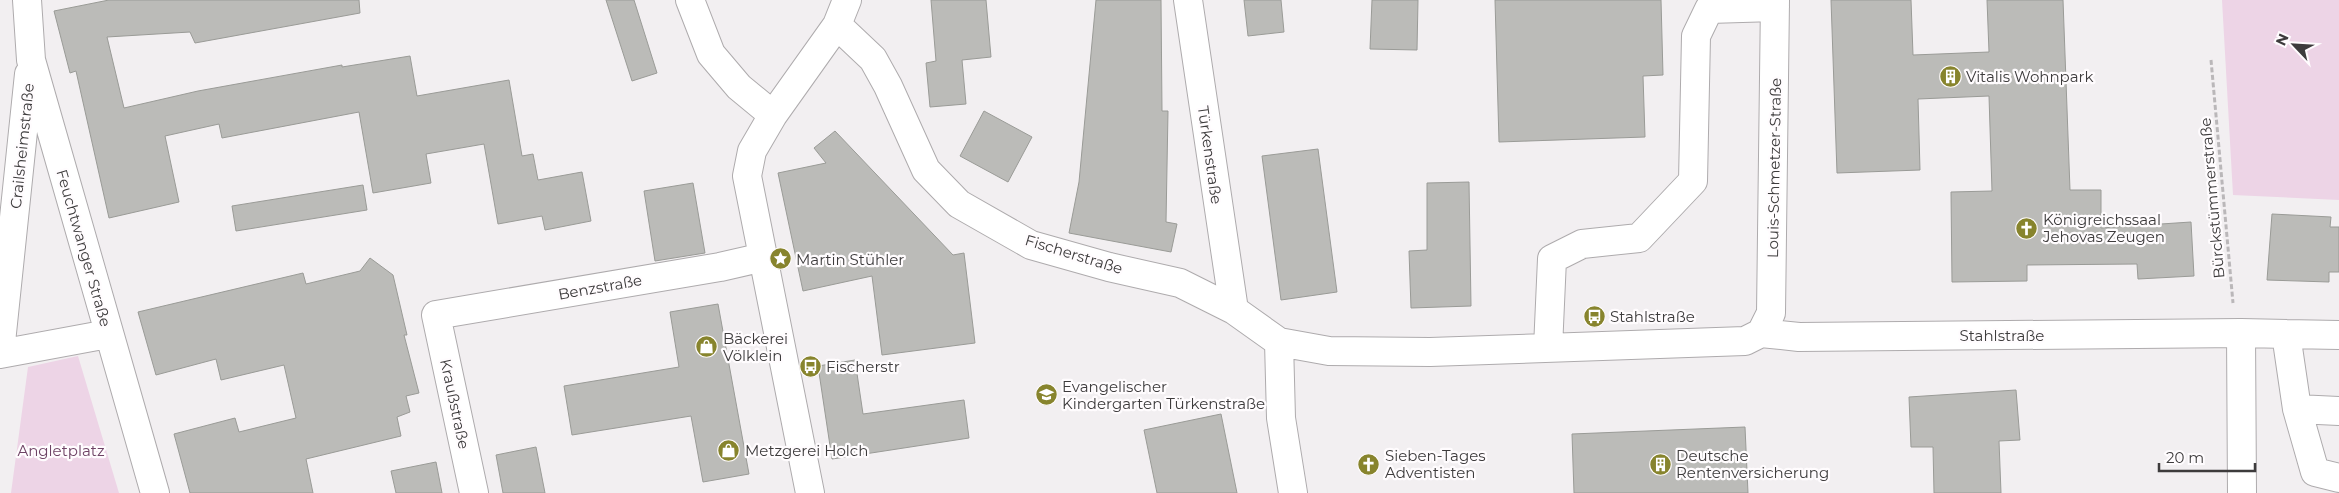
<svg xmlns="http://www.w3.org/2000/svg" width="2339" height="493" font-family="Montserrat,sans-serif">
<rect width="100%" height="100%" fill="#f2eff1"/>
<!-- green -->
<path fill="#edd4e6" d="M2222,0H2339V200L2233,195Z
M78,356L119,493H11L28,367Z"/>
<!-- building -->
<path fill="#bbbbb8" stroke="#9a9b97" d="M109,0H359L360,13L195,43L190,32L107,37L124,108L198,91L342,65V67L410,56L417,96L509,80L522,156L533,154L538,180L582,172L591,221L545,230L542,216L498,224L484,144L426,154L431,183L373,193L359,112L222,138L219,124L165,136L179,202L109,218L76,71L70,73L54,11Z
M606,0H634L657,73L632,81Z
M931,0H986L991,57L962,60L966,104L930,107L926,63L936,61Z
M1096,0H1161L1162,111H1168L1166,222L1177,224L1171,252L1069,233L1079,182Z
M1244,0H1281L1284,32L1248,36Z
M1372,0H1418L1417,50L1370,49Z
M1495,0H1661L1663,75L1643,76L1645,137L1499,142Z
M1831,0H1911L1913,55L1989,52L1987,0H2063L2070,190H2101V228L2191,222L2194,276L2138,279L2137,264L2027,265V281L1952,282L1951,192L1992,191L1989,96L1918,99L1920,170L1837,173Z
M984,111L1032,137L1008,182L960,156Z
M835,131L953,255L964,253L975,343L882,355L872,276L803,291L778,173L826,163L814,148Z
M1318,149L1337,292L1281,300L1262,156Z
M1469,182L1471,306L1411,308L1409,251L1427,250V183Z
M693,183L705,253L655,261L644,191Z
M363,185L367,210L236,231L232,206Z
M2272,214L2331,217L2330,227H2339V272H2329V282L2267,280Z
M370,258L393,275L407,335H404L419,393L406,396L410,412L397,417L401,436L306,459L313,493H190L174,434L235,418L239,432L296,418L284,365L221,380L216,359L156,375L138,312L303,273L306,284L360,271Z
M718,304L749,474L703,482L691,416L572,435L564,386L679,367L670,312Z
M855,360L863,414L964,400L969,438L832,459L818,366Z
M2016,390L2020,440L1999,441L2001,493H1934L1933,447H1911L1909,397Z
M1221,414L1237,493H1157L1144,430Z
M1745,427L1748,493H1574L1572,434Z
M536,447L545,493H503L496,455Z
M436,462L442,493H396L391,471Z"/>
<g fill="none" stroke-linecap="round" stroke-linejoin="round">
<defs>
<path id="minor" d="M27,0L31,60L155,493
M690,0L711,54L739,87L773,115
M1188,0L1234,310
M837,25L873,59L888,86L926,170L959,204L1031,245L1109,267L1180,283L1234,310L1279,342L1329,351L1430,352L1745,341L1761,333L1799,337L2241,333L2339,335
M1761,333L1771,313L1775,0
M2241,333L2242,493
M2286,334L2297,409L2315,472L2339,478
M1279,342L1281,418L1293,493
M1548,348L1552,259L1582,244L1639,238L1693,181L1696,36L1709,9L1775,7
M0,352L29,74
M0,354L108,334
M2297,409L2339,411
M474,493L436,315L720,267L764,257
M810,493L747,176L752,151L773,115L837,25L847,0"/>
</defs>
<!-- minor casing -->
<use href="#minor" stroke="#aeabad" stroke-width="30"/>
<!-- path -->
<path stroke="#bab7b9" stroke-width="3" stroke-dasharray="5 2.5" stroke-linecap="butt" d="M2211,60L2233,303"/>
<!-- minor -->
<use href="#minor" stroke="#fff" stroke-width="28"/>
</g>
<!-- icons -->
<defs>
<symbol id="building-disc" viewBox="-11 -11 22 22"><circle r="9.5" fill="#87842d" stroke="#fffcfe"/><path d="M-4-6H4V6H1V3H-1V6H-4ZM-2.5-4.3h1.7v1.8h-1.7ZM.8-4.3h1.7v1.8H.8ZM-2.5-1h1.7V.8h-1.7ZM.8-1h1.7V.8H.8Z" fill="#fff"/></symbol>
<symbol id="church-disc" viewBox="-11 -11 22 22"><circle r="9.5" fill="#87842d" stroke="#fffcfe"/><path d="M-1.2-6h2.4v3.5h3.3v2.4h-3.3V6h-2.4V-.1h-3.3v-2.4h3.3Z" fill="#fff"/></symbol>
<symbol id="sight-disc" viewBox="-11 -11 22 22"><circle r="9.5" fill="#87842d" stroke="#fffcfe"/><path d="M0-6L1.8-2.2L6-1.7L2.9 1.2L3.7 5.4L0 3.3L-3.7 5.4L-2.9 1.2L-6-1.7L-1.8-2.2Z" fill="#fff"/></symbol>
<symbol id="bus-disc" viewBox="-11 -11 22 22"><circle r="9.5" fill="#87842d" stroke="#fffcfe"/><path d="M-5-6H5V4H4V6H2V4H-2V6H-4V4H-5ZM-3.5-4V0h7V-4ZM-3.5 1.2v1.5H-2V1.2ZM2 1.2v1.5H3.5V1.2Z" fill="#fff"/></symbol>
<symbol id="shop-disc" viewBox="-11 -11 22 22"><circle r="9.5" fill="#87842d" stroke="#fffcfe"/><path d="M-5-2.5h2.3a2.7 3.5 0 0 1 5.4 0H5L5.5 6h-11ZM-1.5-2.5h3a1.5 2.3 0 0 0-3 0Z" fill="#fff"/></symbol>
<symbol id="school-disc" viewBox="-11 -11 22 22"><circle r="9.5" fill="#87842d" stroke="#fffcfe"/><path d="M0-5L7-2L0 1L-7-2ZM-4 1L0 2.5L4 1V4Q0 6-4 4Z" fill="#fff"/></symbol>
</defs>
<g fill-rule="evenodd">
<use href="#building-disc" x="1938" y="64" width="25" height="25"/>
<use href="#church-disc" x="2014" y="216" width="25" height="25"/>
<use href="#sight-disc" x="768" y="246" width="25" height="25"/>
<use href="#bus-disc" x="1582" y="304" width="25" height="25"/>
<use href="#shop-disc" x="694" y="334" width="25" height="25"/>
<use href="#bus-disc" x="798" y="354" width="25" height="25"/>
<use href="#school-disc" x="1034" y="382" width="25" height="25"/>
<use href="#shop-disc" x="716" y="438" width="25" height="25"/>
<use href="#church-disc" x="1356" y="452" width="25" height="25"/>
<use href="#building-disc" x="1648" y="452" width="25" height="25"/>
</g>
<g text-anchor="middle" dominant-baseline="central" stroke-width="4.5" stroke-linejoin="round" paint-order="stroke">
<!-- poi labels -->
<g font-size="15" fill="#3d3b3c" stroke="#fffcfe" text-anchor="start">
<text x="1966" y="76">Vitalis Wohnpark</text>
<text x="2043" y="219">Königreichssaal<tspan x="2043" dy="17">Jehovas Zeugen</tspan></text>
<text x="796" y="259">Martin Stühler</text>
<text x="1610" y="316">Stahlstraße</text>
<text x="723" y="338">Bäckerei<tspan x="723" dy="17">Völklein</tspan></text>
<text x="826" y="366">Fischerstr</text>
<text x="1062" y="386">Evangelischer<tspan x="1062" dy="17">Kindergarten Türkenstraße</tspan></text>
<text x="745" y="450">Metzgerei Holch</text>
<text x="1385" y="455">Sieben-Tages<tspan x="1385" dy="17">Adventisten</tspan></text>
<text x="1676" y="455">Deutsche<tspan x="1676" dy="17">Rentenversicherung</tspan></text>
</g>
<!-- street labels -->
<g font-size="15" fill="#3d3b3c" stroke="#fffcfe">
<text transform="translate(22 146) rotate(-84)">Crailsheimstraße</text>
<text transform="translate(1210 155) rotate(82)">Türkenstraße</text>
<text transform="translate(1774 168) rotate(-89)">Louis-Schmetzer-Straße</text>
<text transform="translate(2212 198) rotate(-95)">Bürckstümmerstraße</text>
<text transform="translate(84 248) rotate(74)">Feuchtwanger Straße</text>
<text transform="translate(1074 254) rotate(17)">Fischerstraße</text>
<text transform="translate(600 287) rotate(-10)">Benzstraße</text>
<text x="2002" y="335">Stahlstraße</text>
<text transform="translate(455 404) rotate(78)">Kraußstraße</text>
</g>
<!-- park labels -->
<g font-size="15" fill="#6e4365" stroke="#fffcfe">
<text x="61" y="450">Angletplatz</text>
</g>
</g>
<!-- north arrow -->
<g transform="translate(2294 45) rotate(295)" stroke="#fffcfe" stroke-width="4" paint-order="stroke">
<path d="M0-4L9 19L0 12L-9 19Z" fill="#3d3b3c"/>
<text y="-8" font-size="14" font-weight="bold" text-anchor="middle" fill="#3d3b3c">N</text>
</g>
<!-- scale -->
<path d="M2159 463v8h96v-8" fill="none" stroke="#3d3b3c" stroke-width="2.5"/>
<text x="2166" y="463" font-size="15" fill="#3d3b3c" stroke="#fffcfe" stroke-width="4" paint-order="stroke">20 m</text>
</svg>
